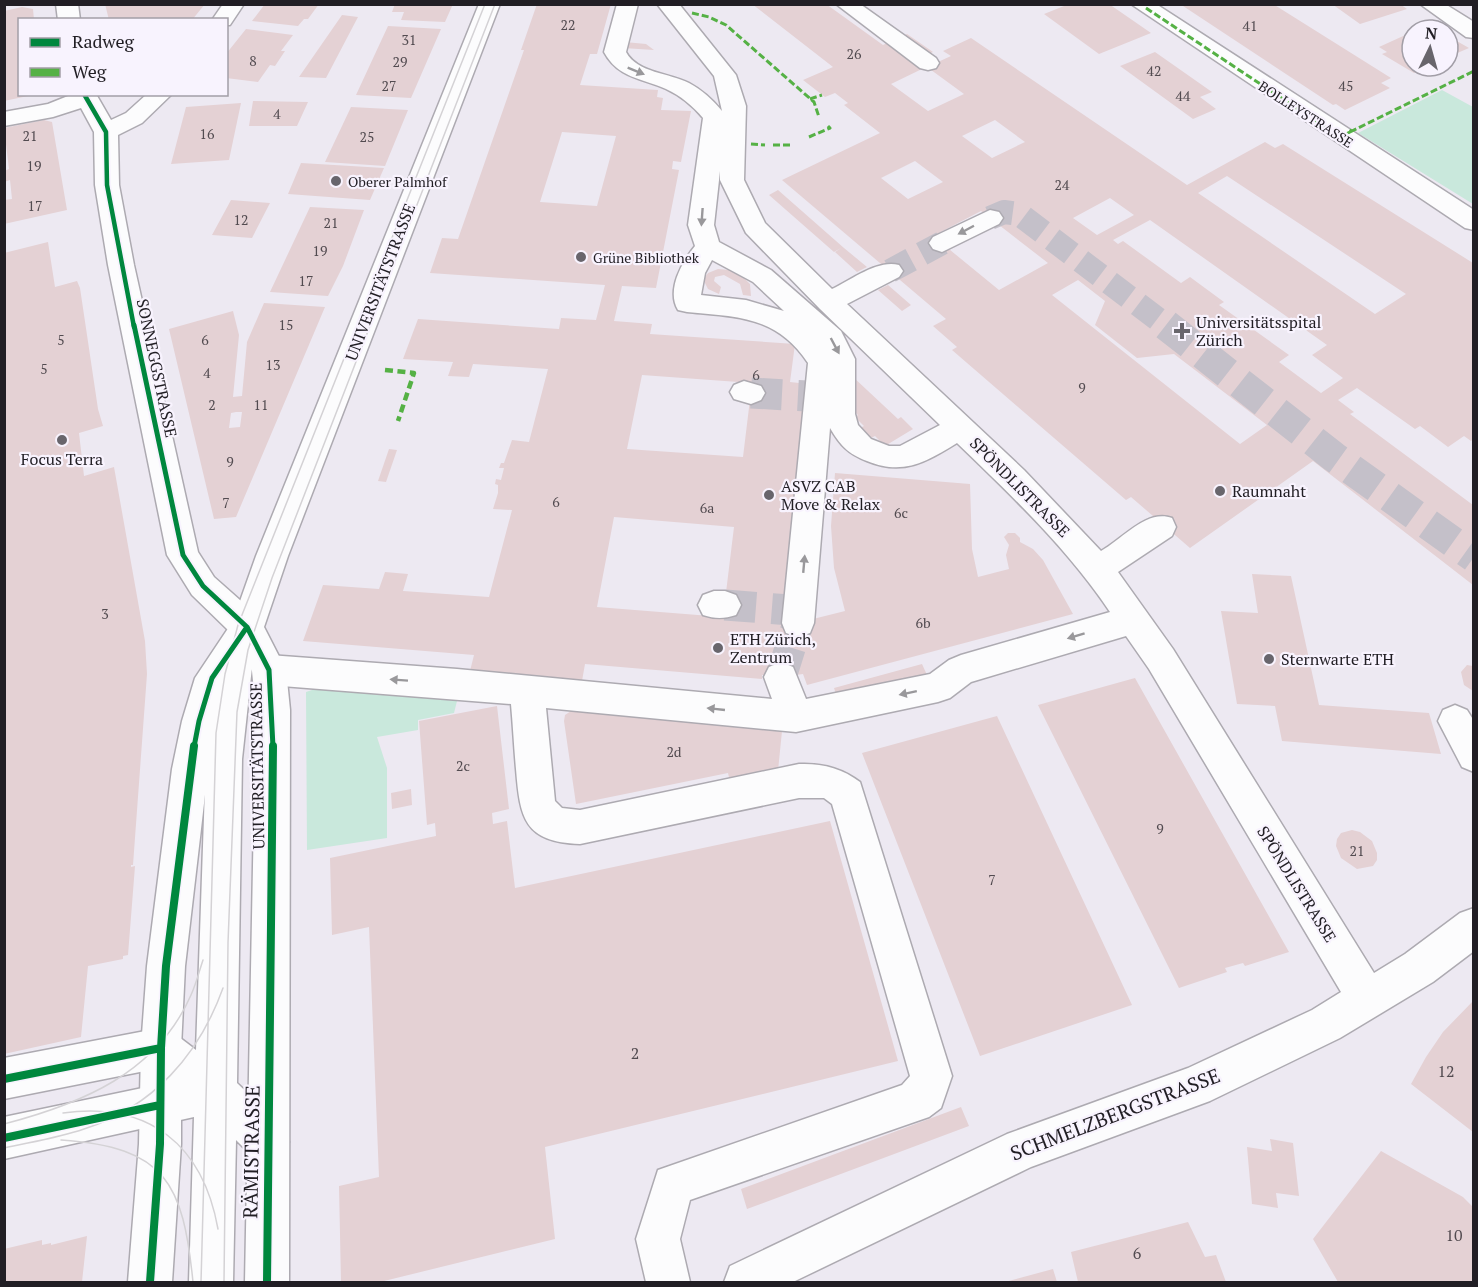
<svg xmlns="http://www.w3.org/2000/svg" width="1478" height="1287" font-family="'PT Serif',serif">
<rect width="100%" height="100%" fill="#ede9f2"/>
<!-- green -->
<path fill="#c9e8dc" d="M1442,90L1473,107V204L1358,133Z
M313,686L458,697L454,713L418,720V730L377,737L387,768V838L307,850L306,692L312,690Z"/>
<!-- building -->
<path fill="#e4d1d4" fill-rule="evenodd" d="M105,4H205L192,20H109Z
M265,4H319L308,19H304L298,26L252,21Z
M395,4H453L445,22L401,20L404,12H392Z
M537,4H611L597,54H590L580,85L658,90L657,97L663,98L661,110L691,111L681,162L673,161L672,169L679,170L656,288L622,286L614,321L652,324L650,334L795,344L790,382L808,384L789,625L845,611L834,568L831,526L835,473L970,484L972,549L978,577L1009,569L1006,555L1009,545L1004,537L1008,533H1015L1020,538V542L1033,549L1043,560L1073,614L807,685L803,674L781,677L762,675V679L585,664L582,681L470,671L474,655L303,641L323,585L379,589L385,572L408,574L403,591L489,597L512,510L493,509L498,493V485L495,484L496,479L501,480L504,468H499L501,463H504L512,440L529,442L548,369L473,364L469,377L448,376L453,362L403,359L418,319L559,329L561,318L596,320L605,285L430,273L442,238L458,239L524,50H521ZM562,132L616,136L597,206L540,202ZM642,375L752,383L743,457L627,449ZM614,517L734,527L723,617L597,607Z
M752,4H826L883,45L907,34L933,52L913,61L924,68L891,84L928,111L964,94L927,67L951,56L943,51L971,38L1187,185L1265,142L1275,148L1283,144L1473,263V439L1471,441L1464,436L1448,447L1420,426L1415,429L1357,388L1338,400L1354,412L1350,414L1473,505V585L1313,461L1190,548L1131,497L1126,500L952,350L957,347L933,326L946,319L782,180L880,133L844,105L848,103L835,93L825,97L803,80L833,67ZM995,120L1025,142L992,158L962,136ZM915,161L943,182L908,199L881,178ZM1227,176L1406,294L1375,314L1198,193ZM1110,198L1134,215L1097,235L1073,218ZM981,211L1048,263L999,290L933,236ZM1150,220L1327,345L1312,355L1343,378L1321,393L1279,362L1289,355L1219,305L1224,302L1190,277L1181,283L1123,241L1118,244L1113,240ZM1078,280L1105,301L1095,325L1137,358L1174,354L1267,425L1240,444L1052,295Z
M1069,4H1109L1151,33L1099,54L1044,14Z
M1180,4H1273L1391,78L1381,83L1390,88L1345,110L1336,104L1333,105Z
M1332,4H1400L1407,9L1360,24Z
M22,7L33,9L34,20H20V94L28,96L4,101V11Z
M342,15L358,17L326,78L299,77Z
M388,26L441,29L411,98L356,95Z
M246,29L293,35L281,51H285L275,66L270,65L258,82L226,78V54Z
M1412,32V66H1429L1414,73L1382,54L1387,52L1379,47Z
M1448,36L1469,48L1448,57Z
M625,42L646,44L654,50L623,48Z
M1155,52L1212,92L1200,97L1216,109L1193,119L1120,66Z
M253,101L308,102L297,126H249Z
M241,103L229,160L171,164L186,107Z
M351,107L408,110L385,166L325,162Z
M44,120L52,122L67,210L4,224V200L12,199L10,180L4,182V171L9,169L4,128Z
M301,163L384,168L370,200L288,194Z
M778,190L844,248L867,267L857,272L835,252L841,248L834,252L769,195Z
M231,200L270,203L252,238L212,235Z
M310,207L364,210L343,266L328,296L270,292Z
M48,242L55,287L77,281L80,288L98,409L103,426L79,433L84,476L114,467L145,641L147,674L133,865H131V867L135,866L128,955L123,956V959L88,966L81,1037L4,1054V253Z
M718,269L730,270L744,278L750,284L751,296L743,295L740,284L724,275L715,277L714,281L721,287L719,294L708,289L704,281L705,277L708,273Z
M888,285L911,305L902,311L878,290Z
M264,303L325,307L236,517L214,519L169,329L233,311L239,335L233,397L242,396L247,342ZM236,412H242L240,427L229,428L231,413Z
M852,376L898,419L901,417L913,429L885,446L875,436L871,438L860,428L864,426L855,417L858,415L848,406L843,394L855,388L846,379Z
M389,449L397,450L386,482L378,481Z
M1252,574L1291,576L1319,705L1429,713L1441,754L1282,741L1275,706L1237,704L1221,611L1258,613Z
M922,664L927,675L838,700L834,688Z
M1467,665L1473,666V691L1464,685L1461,672Z
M1135,678L1289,952L1245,966L1243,963L1225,968L1227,972L1179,988L1038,705Z
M497,706L509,809L492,813L493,824L507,821L515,888L830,821L898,1061L545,1147L555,1239L380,1282H341L339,1186L379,1177L369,927L332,935L330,858L436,836L435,823L427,825L419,721Z
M571,711L782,731L778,771L730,782L728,773L576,804L564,721L565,715Z
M997,716L1132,1005L980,1056L862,753Z
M411,789L412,805L392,809L391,793Z
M1352,830L1360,832L1372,841L1377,853V860L1373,866L1357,869L1341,858L1336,846L1337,839L1341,833Z
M1473,1001V1132L1411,1084L1426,1057L1443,1032Z
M961,1107L969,1126L747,1209L741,1189Z
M1270,1139L1293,1143L1299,1196L1276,1193L1278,1208L1252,1204L1247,1147L1272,1151Z
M1381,1151L1463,1197L1473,1207V1282H1338L1313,1239Z
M1188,1222L1205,1257L1216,1255L1226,1282H1078L1071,1252Z
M87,1236L82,1282H4V1249L42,1240V1245L51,1243V1245Z
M1053,1269L1057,1282H1005Z"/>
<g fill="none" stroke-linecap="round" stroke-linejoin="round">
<!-- minor-tunnel-far1 -->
<path stroke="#c4c0c9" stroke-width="24" stroke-dasharray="24 12" stroke-linecap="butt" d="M990,218L1004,212L1019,214L1168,327
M890,271L942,243"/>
<!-- minor-tunnel -->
<path stroke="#c4c0c9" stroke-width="31" stroke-dasharray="31 16" stroke-linecap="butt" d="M1166,325L1334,457L1474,557
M751,393L807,396
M725,605L790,610
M781,677L798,623"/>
<defs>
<path id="minor" d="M56,4H78L80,20H58Z
M223,4H244L230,25H226V20H212Z
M617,4H638L626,52C637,73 670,73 689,83C702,90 713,100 722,111L714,76L657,4H679L736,75L746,106L744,180L765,223L832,289C851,280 878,259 899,265L903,271L899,277L847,304L1024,470L1101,551C1123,539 1146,509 1172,518L1176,527L1172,536L1118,572L1173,649L1374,973L1405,954L1460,913L1474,908V951L1433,982L1340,1038L1210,1101L1031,1167L793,1282H724L730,1266L1007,1134L1188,1068L1312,1010L1341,992L1149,669L1126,636L971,682L950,698L938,702L796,732L546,708L555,801L562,808L580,810L799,764C821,763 842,768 860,782L952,1076L941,1108L929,1117L690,1200L680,1239L690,1282H646L636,1239L658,1170L902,1085L910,1076L832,804L824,798H799L580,844C524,842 520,818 516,769C514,747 513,726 511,704L269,685L257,680L252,670L257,660L269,655L457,669L772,699L764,677L769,667L781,662L793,667L806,699L930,674L949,660L961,655L1110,612C1068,549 1012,496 957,443C926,462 903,476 867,461C848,454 840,445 830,428L814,623L810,633L798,637L786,633L782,623L808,363C777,316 738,317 687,312L678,310C666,290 682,262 695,246L688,225L703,118C693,106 681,96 666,89C641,78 618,78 604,52ZM720,171V180L746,233L820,309L940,425L900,446H889L871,439L858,425L855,414V359L841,331L771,270L719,242L714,225ZM712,260L753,282L784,311L746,300L701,295L705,273Z
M836,4H860L936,58L939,63L936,68L928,70L920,68Z
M1131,4H1156L1474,210V230L1465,228Z
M1420,4H1445L1474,22V38L1466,37Z
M73,94H96L111,120L126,113L147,94H172L142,123L118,135L119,185L134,265L198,552L214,577L259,617L263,627L252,667L242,759L237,1083L283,1127L289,1142L283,1157L268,1163L253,1157L236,1140L233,1282H189L194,1117L4,1159V1117L171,1082L155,1069L4,1099V1058L161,1028L175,1034L196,1050L206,759L218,667L229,631L192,595L167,555L108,265L95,185L94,132L81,108L53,117L4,126V112L48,104Z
M990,210L999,212L1003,218L999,224L942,252L933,249L929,243L933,237Z
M744,381L761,386L765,393L761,400L751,404L734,399L730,392L734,385Z
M714,591H725L736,595L741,605L736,615C724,619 715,619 703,615L698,605L703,595Z
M1455,705L1467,710L1474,721V772L1462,767L1438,721L1443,710Z"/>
<path id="major" d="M479,4H500L288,556L264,627L286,670L290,710L289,1282H245L256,710L252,671L245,657L227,684L216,721L208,769L185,966L181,1048V1144L172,1282H128L139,1144L141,1048L147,966L172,769L182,721L195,678L233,621L256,556Z"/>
</defs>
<!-- minor casing -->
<use href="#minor" stroke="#adaab1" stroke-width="3"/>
<!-- major casing -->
<use href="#major" stroke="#adaab1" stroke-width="3"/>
<!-- minor -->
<use href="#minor" fill="#fcfcfd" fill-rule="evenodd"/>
<!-- major -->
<use href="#major" fill="#fcfcfd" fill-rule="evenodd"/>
<!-- tram -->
<path stroke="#d4d2d5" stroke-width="1.5" d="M63,1113C149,1101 203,1145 218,1229
M4,1124C81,1104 157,1073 191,995C196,984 199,972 203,960
M61,1140C166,1147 183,1183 193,1282
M4,1148C31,1142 58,1138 84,1129C153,1107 199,1055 223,988
M201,1282L216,733L225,674L238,625L485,4
M224,1282L228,943L237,712L248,650L272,578L495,4"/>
<!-- quiet-far1 -->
<path stroke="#55b145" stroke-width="3" stroke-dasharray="7 3" stroke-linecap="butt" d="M1146,8L1340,137L1350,132L1353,127
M692,13L709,17L726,25L814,102L819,117
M810,99L822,95
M1350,132L1474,71
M809,137L830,128L828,126
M751,144L765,145
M773,145H791"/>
<!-- quiet -->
<path stroke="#55b145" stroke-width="4.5" stroke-dasharray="8 4.5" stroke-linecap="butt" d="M385,370L414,373L398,421"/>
<defs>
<path id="cycleway-far2" d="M84,94L106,132L107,185L134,327"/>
<path id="cycleway-far1" d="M134,325L183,555L203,586L247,627L269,670L273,747
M194,747L199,721L212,678L247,627"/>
<path id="cycleway" d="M4,1079L161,1048
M4,1138L160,1105
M150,1282L160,1144L161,1048L166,966L194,746
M267,1282L273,746"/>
</defs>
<!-- cycleway-far2 casing -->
<use href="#cycleway-far2" stroke="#f8f3fe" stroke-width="8"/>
<!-- cycleway-far1 casing -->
<use href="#cycleway-far1" stroke="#f8f3fe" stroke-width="9"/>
<!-- cycleway casing -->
<use href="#cycleway" stroke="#f8f3fe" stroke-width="11"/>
<!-- cycleway-far2 -->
<use href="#cycleway-far2" stroke="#00873e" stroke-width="4.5"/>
<!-- cycleway-far1 -->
<use href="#cycleway-far1" stroke="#00873e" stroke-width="5"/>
<!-- cycleway -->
<use href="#cycleway" stroke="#00873e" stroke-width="8"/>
</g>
<!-- one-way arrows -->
<defs><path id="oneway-solid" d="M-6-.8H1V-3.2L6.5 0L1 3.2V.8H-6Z" transform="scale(1.5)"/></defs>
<g fill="#99989b">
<use href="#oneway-solid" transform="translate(636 71) rotate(22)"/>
<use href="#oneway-solid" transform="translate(702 217) rotate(94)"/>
<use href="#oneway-solid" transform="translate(966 230) rotate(152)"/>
<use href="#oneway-solid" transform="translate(835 346) rotate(62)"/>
<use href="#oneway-solid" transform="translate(804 564) rotate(-85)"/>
<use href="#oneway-solid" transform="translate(1076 636) rotate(163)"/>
<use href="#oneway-solid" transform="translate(399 680) rotate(-176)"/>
<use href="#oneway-solid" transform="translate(908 693) rotate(168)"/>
<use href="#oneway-solid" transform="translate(716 709) rotate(-174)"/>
</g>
<!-- markers -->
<g fill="#68656c" stroke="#f8f3fe" stroke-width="2">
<circle cx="336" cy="181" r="6"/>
<circle cx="581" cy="257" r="6"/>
<path d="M1179 322h6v6h6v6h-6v6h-6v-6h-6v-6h6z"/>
<circle cx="62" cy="440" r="6"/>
<circle cx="1220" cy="491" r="6"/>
<circle cx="769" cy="495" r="6"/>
<circle cx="718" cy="648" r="6"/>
<circle cx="1269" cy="659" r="6"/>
</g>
<g text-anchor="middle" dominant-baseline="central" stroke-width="4.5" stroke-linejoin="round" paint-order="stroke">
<!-- number labels -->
<g font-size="14" fill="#524b50">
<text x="568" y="24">22</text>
<text x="1250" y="25">41</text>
<text x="409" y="39">31</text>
<text x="854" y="53">26</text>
<text x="253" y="60">8</text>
<text x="400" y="61">29</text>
<text x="1154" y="70">42</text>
<text x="389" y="85">27</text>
<text x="1346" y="85">45</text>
<text x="1183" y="95">44</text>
<text x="277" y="113">4</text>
<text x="207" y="133">16</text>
<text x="30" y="135">21</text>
<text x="367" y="136">25</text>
<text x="34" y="165">19</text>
<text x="1062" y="184">24</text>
<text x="35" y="205">17</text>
<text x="241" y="219">12</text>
<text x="331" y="222">21</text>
<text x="320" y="250">19</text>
<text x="306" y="280">17</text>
<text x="286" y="324">15</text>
<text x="61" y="339">5</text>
<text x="205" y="339">6</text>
<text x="273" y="364">13</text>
<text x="44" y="368">5</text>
<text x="207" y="372">4</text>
<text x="756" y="374">6</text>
<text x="1082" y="387">9</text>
<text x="212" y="404">2</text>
<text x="261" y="404">11</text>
<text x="230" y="461">9</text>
<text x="556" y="501">6</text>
<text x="226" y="502">7</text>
<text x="707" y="507">6a</text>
<text x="901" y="512">6c</text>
<text x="105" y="613">3</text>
<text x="923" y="622">6b</text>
<text x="674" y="751">2d</text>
<text x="463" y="765">2c</text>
<text x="1160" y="828">9</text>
<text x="1357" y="850">21</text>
<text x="992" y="879">7</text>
</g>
<!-- far-street labels -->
<g font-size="14" fill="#211e24" stroke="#f8f3fe">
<text transform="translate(1306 114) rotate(33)">BOLLEYSTRASSE</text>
</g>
<!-- far-poi labels -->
<g font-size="14" fill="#211e24" stroke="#f8f3fe" text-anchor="start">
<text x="348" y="181">Oberer Palmhof</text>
<text x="593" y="257">Grüne Bibliothek</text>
</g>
<!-- street labels -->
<g font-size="16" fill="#211e24" stroke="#f8f3fe">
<text transform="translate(380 282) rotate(-69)">UNIVERSITÄTSTRASSE</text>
<text transform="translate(157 368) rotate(78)">SONNEGGSTRASSE</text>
<text transform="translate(1020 487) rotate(45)">SPÖNDLISTRASSE</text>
<text transform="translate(257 766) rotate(-91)">UNIVERSITÄTSTRASSE</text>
<text transform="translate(1297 884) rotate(58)">SPÖNDLISTRASSE</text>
</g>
<!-- poi labels -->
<g font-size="16" fill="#211e24" stroke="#f8f3fe" text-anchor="start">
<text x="1196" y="322">Universitätsspital<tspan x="1196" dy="18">Zürich</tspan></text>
<text x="62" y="459" text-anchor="middle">Focus Terra</text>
<text x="781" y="486">ASVZ CAB<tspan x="781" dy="18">Move &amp; Relax</tspan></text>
<text x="1232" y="491">Raumnaht</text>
<text x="730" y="639">ETH Zürich,<tspan x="730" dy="18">Zentrum</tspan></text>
<text x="1281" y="659">Sternwarte ETH</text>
</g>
<!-- near-number labels -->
<g font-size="16" fill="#524b50">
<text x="635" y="1053">2</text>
<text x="1446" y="1071">12</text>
<text x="1454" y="1235">10</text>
<text x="1137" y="1253">6</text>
</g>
<!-- near-street labels -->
<g font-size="20" fill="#211e24" stroke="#f8f3fe">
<text transform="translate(1115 1114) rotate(-21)">SCHMELZBERGSTRASSE</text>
<text transform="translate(251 1152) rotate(-89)">RÄMISTRASSE</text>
</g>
</g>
<!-- border -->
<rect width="1478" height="1287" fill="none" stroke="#211e24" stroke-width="12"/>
<!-- legend -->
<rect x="18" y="18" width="210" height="78" fill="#f8f3fe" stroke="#a29ea7" stroke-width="1.5"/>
<rect x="30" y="38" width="30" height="9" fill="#00873e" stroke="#a29ea7" stroke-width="1.5"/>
<text x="72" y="48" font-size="18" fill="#211e24">Radweg</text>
<rect x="30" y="68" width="30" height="9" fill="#55b145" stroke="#a29ea7" stroke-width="1.5"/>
<text x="72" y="78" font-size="18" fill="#211e24">Weg</text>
<!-- north arrow -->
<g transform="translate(1430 48) rotate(5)"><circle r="28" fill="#f8f3fe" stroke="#a29ea7" stroke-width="1.5"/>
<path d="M0-4.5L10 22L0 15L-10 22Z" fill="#68656c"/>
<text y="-9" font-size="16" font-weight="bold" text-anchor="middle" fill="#211e24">N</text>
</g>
</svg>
